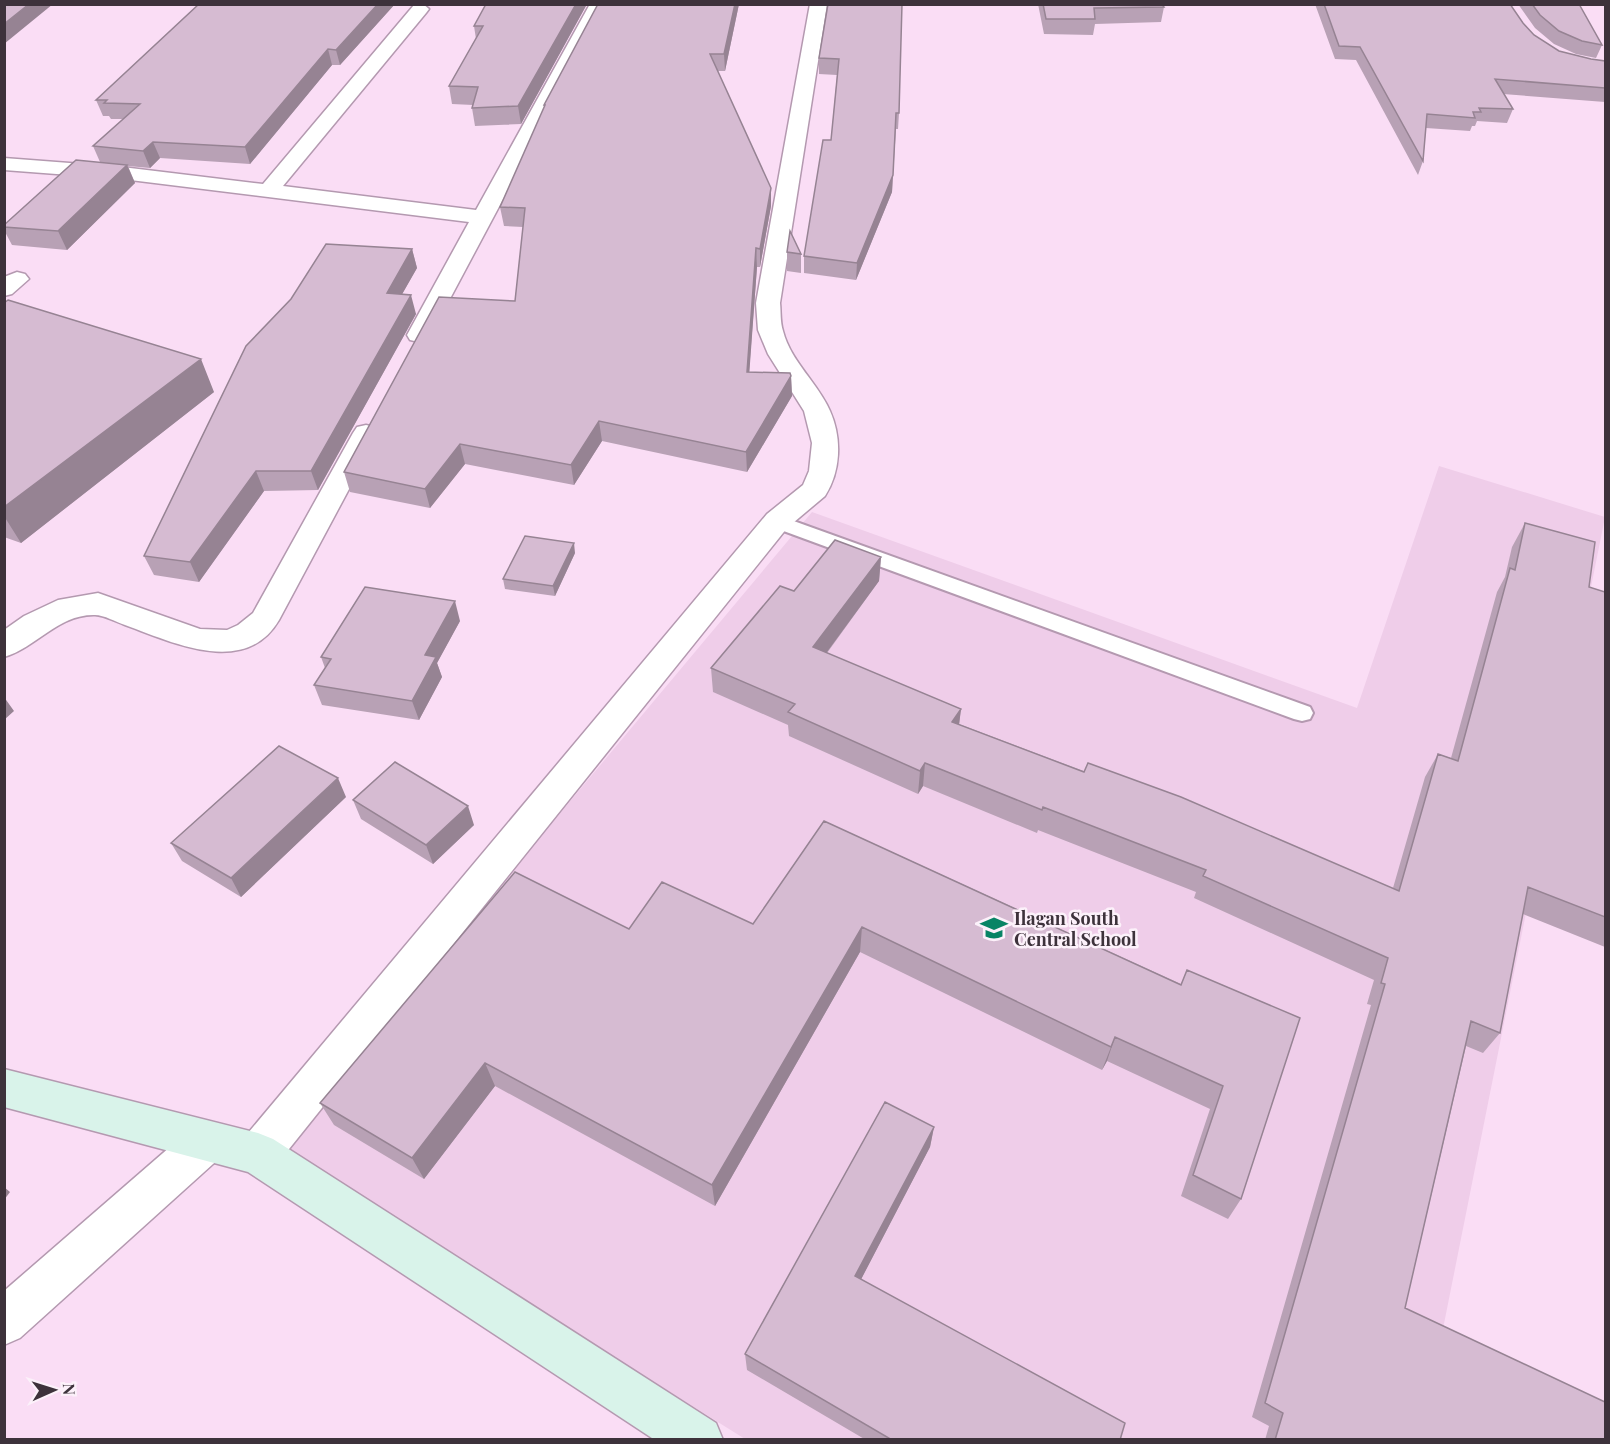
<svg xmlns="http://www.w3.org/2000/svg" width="1610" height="1444" font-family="'Playfair Display',serif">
<rect width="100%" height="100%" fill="#faddf5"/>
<!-- built -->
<path fill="#efcde9" d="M1439,466L1605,517L1421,1439H745L280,1148L812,512L1357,708Z"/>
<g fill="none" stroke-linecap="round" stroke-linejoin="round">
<defs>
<path id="lane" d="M777,515L1310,707L1313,713L1310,719L1302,721L1294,719L770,526L767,521L770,516Z"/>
<path id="street" d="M423,4L429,9L426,13L283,186L476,210L590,4H607L428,340L419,342L410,340L407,335L469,222L122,179L4,170V158L122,167L263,184L414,5Z
M810,4H827L780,303C781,312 780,322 783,331C791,362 818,383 830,411C842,438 841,471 825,496L787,528L273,1169L258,1175L243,1169L237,1154L243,1139L767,514L803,485L809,471L812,443L804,411L768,354L758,330L756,303Z
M17,272L25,274L29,279L12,294L4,296V277Z
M366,425L375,427L379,433L279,620C245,678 172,642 125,625C116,622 104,615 95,615C58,614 36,648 4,657V630L24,616L58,600L98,593L200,629L227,630L238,625L253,613L353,433L357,427Z
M208,1121L223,1127L229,1141L223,1155L20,1338L4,1345V1291L193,1127Z"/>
<path id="secondary" d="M4,1069L258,1133L273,1139L716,1423L723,1440H655L248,1172L4,1107Z"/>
</defs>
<!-- lane casing -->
<use href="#lane" stroke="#b499b0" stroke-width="4"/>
<!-- street casing -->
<use href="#street" stroke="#b499b0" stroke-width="3"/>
<!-- secondary casing -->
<use href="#secondary" stroke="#b499b0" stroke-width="3"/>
<!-- lane -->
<use href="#lane" fill="#fff" fill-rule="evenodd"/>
<!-- street -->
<use href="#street" fill="#fff" fill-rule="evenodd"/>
<!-- secondary -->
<use href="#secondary" fill="#d9f3ea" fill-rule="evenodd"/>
</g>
<!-- wall -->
<path fill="#b8a1b5" d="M199,4H395L340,65H332L250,164L160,158L150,168L128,166L135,183L67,250L12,245L4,230V225L100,162L93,146L123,119H111L109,116H103L96,100Z
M587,4L521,124L475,126L472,108L473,105L452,104L449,86L476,39L474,26Z
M739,4L725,71H718L771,206L760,267H757L749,372L791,376L792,396L747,472L602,441L574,485L465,464L430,508L350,492L344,472L515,301L523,227L504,226L500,207L544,108V105Z
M828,4L899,113L898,129H896L892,192L856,280L804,273V256L831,140L837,75L819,74V58Z
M1038,4H1162L1164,7L1161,22L1095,24L1093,35L1044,34Z
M1315,4H1510L1523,23L1534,35L1559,51L1591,59L1605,61V102L1503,94L1513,109L1507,123L1477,121L1475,126H1472L1470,131L1426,128L1423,161L1418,175L1356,60L1335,59Z
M1518,4H1579L1602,45L1596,58L1576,54L1554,44L1535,28Z
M412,249L417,268L402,294L416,314L318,490L264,491L199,582L154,575L144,556Z
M787,252L801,254V273L787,271Z
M4,303L214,392L21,543L4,537Z
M1525,523L1589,587L1605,592V947L1523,914L1500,1033L1483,1053L1466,1046L1405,1308L1605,1440H1265L1269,1426L1252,1417L1371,1005L1367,1004L1374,980L1194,898L1196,892L1038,830L1037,833L923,786L918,794L789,736L788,725L713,692L711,668L794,591L881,557L879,581L827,653L961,709L959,724L1393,888L1425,777L1438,754L1451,758L1497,592L1505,577L1512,547Z
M575,553L555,596L505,589L503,579Z
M460,621L437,663L442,677L419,720L322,705L314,685L325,668L321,657Z
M346,797L241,897L182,861L171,843Z
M353,800L474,825L433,864L361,819Z
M824,821L1181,984L1187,970L1300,1018L1241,1199L1228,1219L1181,1196L1210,1109L1107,1061L1102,1070L860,952L715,1206L495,1086L424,1179L334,1125L320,1103L629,929L753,924Z
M934,1127L930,1147L861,1279L1120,1440H866L747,1370L745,1354Z"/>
<!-- shaded-wall -->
<path fill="#968393" d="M29,4H53L4,44V24Z
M378,4H395L340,65L336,50Z
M576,4H587L521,124L518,106Z
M735,4H739L725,71L724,54Z
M328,49L332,65L250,164L245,147Z
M896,113L892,192L856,280L857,263Z
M153,142L160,158L150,168L143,151Z
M127,165L135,183L67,250L58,231Z
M771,188V206L760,267V249Z
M756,248L757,267L748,391L747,372Z
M412,249L417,268L392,312L387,293Z
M411,295L416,314L318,490L311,471Z
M201,359L214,392L21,543L4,516V507Z
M791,376L792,396L747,472L746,452Z
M599,421L602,441L574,485L571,465Z
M460,444L465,464L430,508L425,489Z
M256,471L264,491L199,582L190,562Z
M574,543L575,553L555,596L553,586Z
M881,557L879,581L813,671V647Z
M455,601L460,621L437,663L442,677L419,720L412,701L425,655Z
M4,697L14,711L4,720Z
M961,709L958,733L952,722Z
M925,763L923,786L918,794L920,771Z
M338,778L346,797L241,897L231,878Z
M468,806L474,825L433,864L426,845Z
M862,927L860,952L715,1206L712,1185Z
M1115,1037L1107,1061L1102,1070L1111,1047Z
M485,1063L495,1086L424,1179L412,1158Z
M934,1127L930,1147L854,1293L855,1276Z
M4,1187L10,1192L4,1200Z"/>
<!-- building -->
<path fill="#d6bbd2" stroke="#968393" stroke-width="1.5" d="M4,4H29L4,24Z
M199,4H378L336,50L328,49L245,147L153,142L143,151L93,146L140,104L104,103L107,100H96Z
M486,4H576L518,106L472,108L478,87L449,86L483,26H474Z
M598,4H735L724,54H710L771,188L760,249L756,248L747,372L790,373L791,376L746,452L599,421L571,465L460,444L425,489L344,472L439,297L515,301L525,208L500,207L545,105H544Z
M828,4H902L899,113H896L893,175L857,263L804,256L823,140H831L839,59L819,58Z
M1043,4H1162L1164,7L1094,8L1095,19H1046Z
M1324,4H1510L1523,23L1534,35L1559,51L1591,59L1605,61V88L1495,79L1513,109L1479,108L1481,112H1473L1475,118L1427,114L1423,161L1360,47L1339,46Z
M1532,4H1579L1602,45L1582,41L1559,31L1540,15Z
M76,160L127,165L58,231L4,227V225Z
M790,231L801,254L787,252Z
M326,244L412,249L387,293L411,295L311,471H256L190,562L144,556L246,346L291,299Z
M8,300L201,359L4,507V303Z
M1525,523L1595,542L1589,587L1605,592V917L1528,887L1500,1033L1471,1021L1405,1308L1605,1402V1440H1275L1283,1413L1265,1403L1385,984L1381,983L1388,958L1203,876L1206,870L1043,807L1042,810L925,763L920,771L788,712L795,704L711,668L780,586L794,591L835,540L881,557L813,647L961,709L952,722L1084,772L1088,763L1181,797L1399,891L1438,754L1458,761L1510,568L1515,570Z
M525,536L574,543L553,586L503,579Z
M365,587L455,601L425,655L436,657L412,701L314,685L331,659L321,657Z
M279,746L338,778L231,878L171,843Z
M395,762L468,806L426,845L353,800Z
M824,821L1181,985L1187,970L1300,1018L1241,1199L1193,1175L1223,1086L1115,1037L1111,1047L862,927L712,1185L485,1063L412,1158L320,1103L515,872L629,929L662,882L753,924Z
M885,1102L934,1127L855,1276L1125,1423L1120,1440H892L745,1354Z"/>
<!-- icons -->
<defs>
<symbol id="school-bare" viewBox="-9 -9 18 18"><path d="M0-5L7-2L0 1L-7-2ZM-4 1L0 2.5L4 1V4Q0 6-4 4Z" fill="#088465" stroke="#fcf1fa" stroke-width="2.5" paint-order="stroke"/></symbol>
</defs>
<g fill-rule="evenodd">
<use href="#school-bare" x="975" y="909" width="38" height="38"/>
</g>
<g text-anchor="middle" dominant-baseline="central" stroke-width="5" stroke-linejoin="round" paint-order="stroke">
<!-- poi labels -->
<g font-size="18" font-weight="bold" fill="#3d323b" stroke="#fcf1fa" text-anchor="start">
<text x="1014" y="918">Ilagan South<tspan x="1014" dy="21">Central School</tspan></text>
</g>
</g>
<!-- border -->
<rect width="1610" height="1444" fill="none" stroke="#3d323b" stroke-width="12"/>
<!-- north arrow -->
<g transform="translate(54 1390) rotate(87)" stroke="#fcf1fa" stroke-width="4.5" paint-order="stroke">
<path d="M0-4.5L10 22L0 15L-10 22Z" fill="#3d323b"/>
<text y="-9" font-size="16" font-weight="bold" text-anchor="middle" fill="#3d323b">N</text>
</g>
</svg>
